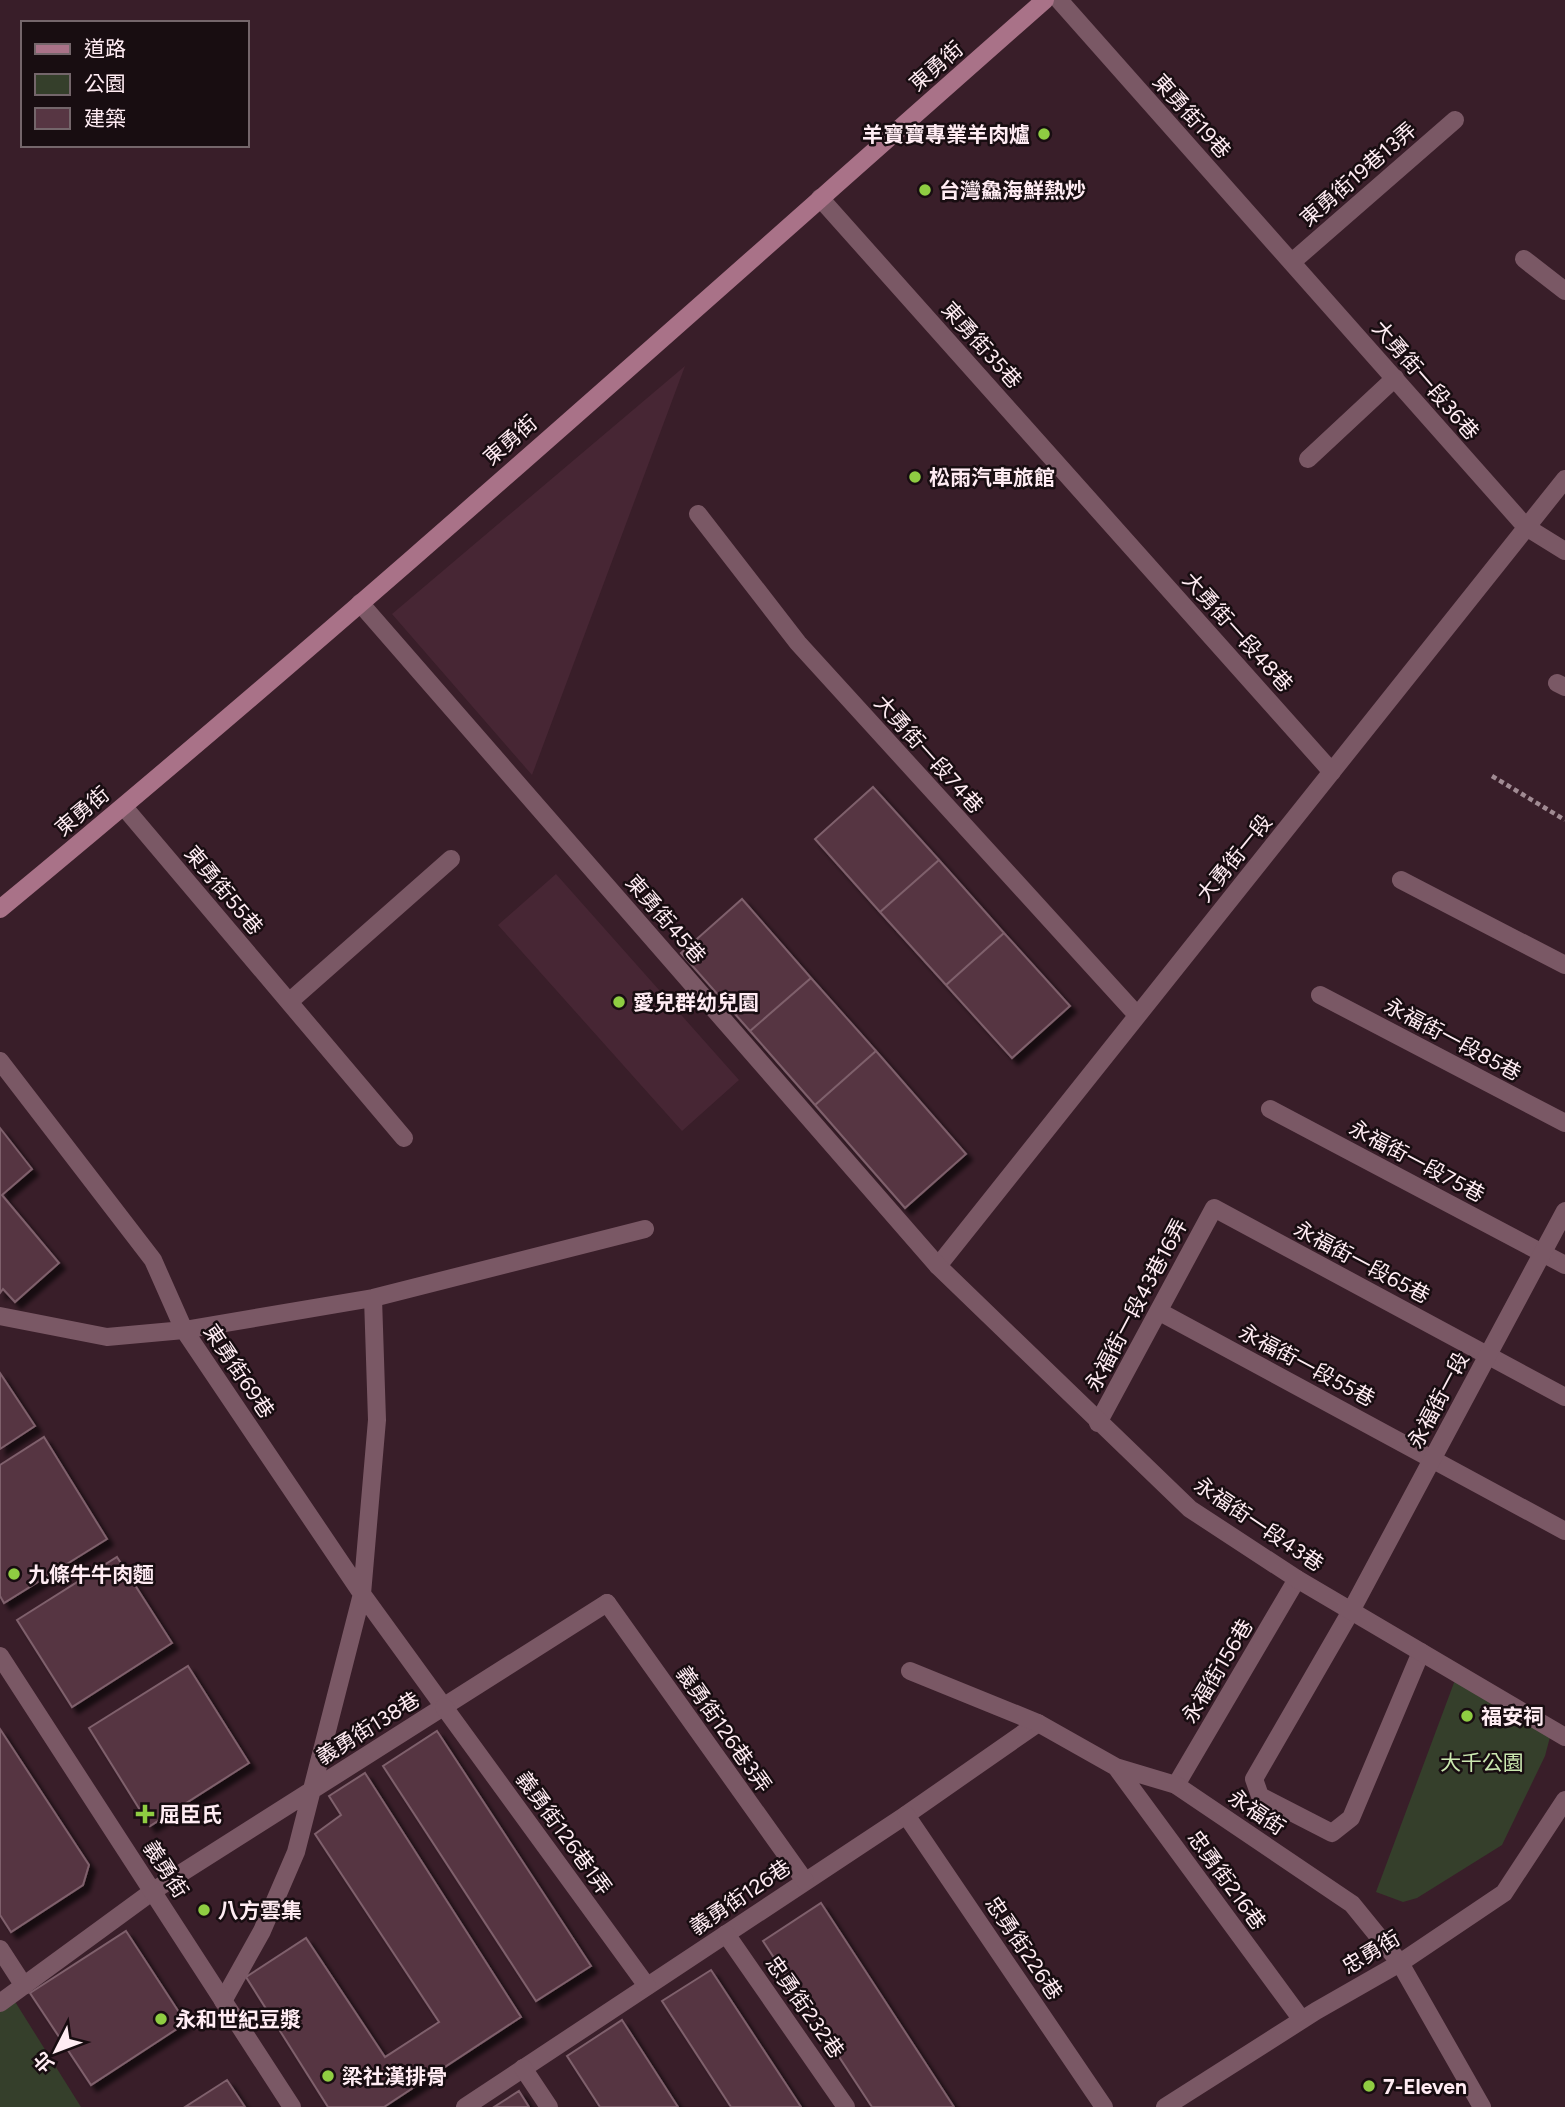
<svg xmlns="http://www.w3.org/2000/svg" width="1565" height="2107" font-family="Figtree,'Noto Sans TC',sans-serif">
<defs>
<filter id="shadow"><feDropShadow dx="6" dy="6" stdDeviation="2" flood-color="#0009"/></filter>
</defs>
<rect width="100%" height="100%" fill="#391e29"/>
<!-- built -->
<path fill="#472634" d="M685,366L657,441L532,775L392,614Z
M556,874L739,1080L682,1131L498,925Z"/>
<!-- green -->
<path fill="#353f2b" d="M1455,1680L1550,1737L1545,1756L1502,1845L1417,1898L1403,1902L1376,1892Z
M9,1992L81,2107H0V1999Z"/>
<!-- building -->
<path fill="#573643" stroke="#7f606c" stroke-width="2" filter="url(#shadow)" d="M873,787L939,860L880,912L815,839Z
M939,860L1004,933L946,985L880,912Z
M742,899L811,978L750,1031L681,953Z
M1004,933L1070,1006L1012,1058L946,985Z
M811,978L876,1051L815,1105L750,1031Z
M876,1051L966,1154L905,1208L815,1105Z
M0,1128L32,1169L2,1195L59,1263L15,1302L3,1289L0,1293Z
M0,1373L35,1426L0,1449Z
M44,1437L107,1539L4,1603L0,1596V1465Z
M117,1557L172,1643L72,1707L17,1620Z
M188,1666L249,1763L150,1826L89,1728Z
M0,1729L89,1865L83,1885L11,1932L0,1915Z
M437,1731L591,1966L536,2001L383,1766Z
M365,1773L521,2017L384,2107H328L246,1977L306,1938L385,2057L439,2022L315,1834L341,1815L329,1796Z
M821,1903L954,2107H872L763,1941Z
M126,1931L186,2023L91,2085L30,1993Z
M711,1970L801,2107H731L662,2001Z
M622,2020L678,2107H600L567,2056Z
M227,2080L245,2107H185Z
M519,2091L529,2107H494Z"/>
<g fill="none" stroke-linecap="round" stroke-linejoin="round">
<!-- path -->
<path stroke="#a18b93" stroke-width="4.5" stroke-dasharray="5 3.5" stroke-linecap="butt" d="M1492,776L1565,820"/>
<!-- lane -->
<path stroke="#7a5865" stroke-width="18" d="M1059,0L1526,527L1565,551
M820,198L1332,772
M1524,259L1565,291
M1292,262L1455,120
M1308,459L1395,378
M698,514L798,643L1137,1015
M1557,683L1565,687
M124,807L404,1138
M1401,880L1565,965
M1320,995L1565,1123
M289,1002L451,859
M0,1061L153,1260L184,1330L362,1594L444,1707
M1270,1109L1565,1265
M938,1266L1565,479
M1160,1312L1565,1531
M0,1316L107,1337L184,1330L373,1298L645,1229
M1098,1423L1214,1208L1565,1397
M1351,1611L1254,1779L1260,1796L1332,1833L1351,1818L1421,1652
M1176,1785L1297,1579
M0,1949L24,1986
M223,2001L262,1931L296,1852L362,1594L377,1420L373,1298
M0,2003L153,1891L607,1603
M465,2107L906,1815L1038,1723"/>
<!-- street -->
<path stroke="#7a5865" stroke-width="18" d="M360,603L938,1266L1190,1509L1297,1579L1565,1737
M607,1603L805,1881
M1351,1611L1565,1211
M0,1656L292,2107
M910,1671L1038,1723L1116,1767L1176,1785L1352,1904L1400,1963L1482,2107
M444,1707L647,1986
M1116,1767L1302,2020
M906,1815L1104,2107
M726,1934L846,2107
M523,2068L549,2107
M1165,2107L1316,2011L1400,1963L1504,1893L1565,1800"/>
<!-- secondary -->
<path stroke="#a97288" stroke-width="18" d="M0,909C356,615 699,305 1045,0"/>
</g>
<!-- markers -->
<g fill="#8fcd42" stroke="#180d11" stroke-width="2.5">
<circle cx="1044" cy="134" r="7"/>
<circle cx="925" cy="190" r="7"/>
<circle cx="915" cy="477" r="7"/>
<circle cx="619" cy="1002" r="7"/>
<circle cx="14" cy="1574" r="7"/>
<circle cx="1467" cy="1716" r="7"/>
<path d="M141.5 1803.5h7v7h7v7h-7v7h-7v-7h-7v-7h7z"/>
<circle cx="204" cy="1910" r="7"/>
<circle cx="161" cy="2019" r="7"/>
<circle cx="328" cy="2076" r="7"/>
<circle cx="1369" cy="2086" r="7"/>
</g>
<g text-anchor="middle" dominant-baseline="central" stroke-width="5" stroke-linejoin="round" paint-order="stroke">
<!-- street labels -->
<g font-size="21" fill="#ffecf3" stroke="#180d11">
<text transform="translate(936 66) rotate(-41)">東勇街</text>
<text transform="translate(1192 116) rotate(48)">東勇街19巷</text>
<text transform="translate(1358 174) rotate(-41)">東勇街19巷13弄</text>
<text transform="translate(982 345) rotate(48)">東勇街35巷</text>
<text transform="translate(1426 380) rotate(49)">大勇街一段36巷</text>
<text transform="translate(510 440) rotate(-41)">東勇街</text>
<text transform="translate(1238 632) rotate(48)">大勇街一段48巷</text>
<text transform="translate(929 754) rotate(48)">大勇街一段74巷</text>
<text transform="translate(82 811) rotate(-40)">東勇街</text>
<text transform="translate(1234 858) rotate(-51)">大勇街一段</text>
<text transform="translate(224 890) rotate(50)">東勇街55巷</text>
<text transform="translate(666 919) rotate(49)">東勇街45巷</text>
<text transform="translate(1453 1039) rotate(28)">永福街一段85巷</text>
<text transform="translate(1417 1161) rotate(28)">永福街一段75巷</text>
<text transform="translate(1362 1262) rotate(28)">永福街一段65巷</text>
<text transform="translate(1136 1305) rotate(-62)">永福街一段43巷16弄</text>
<text transform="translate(1307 1365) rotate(28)">永福街一段55巷</text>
<text transform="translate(239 1371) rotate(56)">東勇街69巷</text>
<text transform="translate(1438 1400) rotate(-62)">永福街一段</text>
<text transform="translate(1259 1524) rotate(34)">永福街一段43巷</text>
<text transform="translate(1217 1671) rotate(-59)">永福街156巷</text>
<text transform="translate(368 1728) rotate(-32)">義勇街138巷</text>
<text transform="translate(724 1729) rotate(55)">義勇街126巷3弄</text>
<text transform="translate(1257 1812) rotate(34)">永福街</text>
<text transform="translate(564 1833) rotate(54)">義勇街126巷1弄</text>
<text transform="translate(166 1869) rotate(57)">義勇街</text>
<text transform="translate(1227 1880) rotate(54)">忠勇街216巷</text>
<text transform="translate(740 1897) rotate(-34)">義勇街126巷</text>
<text transform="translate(1024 1948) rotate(56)">忠勇街226巷</text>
<text transform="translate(1371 1952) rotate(-31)">忠勇街</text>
<text transform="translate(805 2007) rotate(55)">忠勇街232巷</text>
</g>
<!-- poi labels -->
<g font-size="21" font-weight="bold" fill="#ffecf3" stroke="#180d11" text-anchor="start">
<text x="1030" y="134" text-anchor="end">羊寶寶專業羊肉爐</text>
<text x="939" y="190">台灣鱻海鮮熱炒</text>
<text x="929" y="477">松雨汽車旅館</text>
<text x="633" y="1002">愛兒群幼兒園</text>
<text x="28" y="1574">九條牛牛肉麵</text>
<text x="1481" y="1716">福安祠</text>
<text x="159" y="1814">屈臣氏</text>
<text x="218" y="1910">八方雲集</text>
<text x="175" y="2019">永和世紀豆漿</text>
<text x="342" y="2076">梁社漢排骨</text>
<text x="1383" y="2086">7-Eleven</text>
</g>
<!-- park labels -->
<g font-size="21" fill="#cbe8b0" stroke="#180d11">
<text x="1482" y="1762">大千公園</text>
</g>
</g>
<!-- legend -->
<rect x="21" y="21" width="228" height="126" fill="#180d11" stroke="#74666b" stroke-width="2"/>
<rect x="35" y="44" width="35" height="10" fill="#a97288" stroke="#74666b" stroke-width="2"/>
<text x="84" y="56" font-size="21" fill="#ffecf3">道路</text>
<rect x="35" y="74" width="35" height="21" fill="#353f2b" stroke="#74666b" stroke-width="2"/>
<text x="84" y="91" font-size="21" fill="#ffecf3">公園</text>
<rect x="35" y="108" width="35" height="21" fill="#573643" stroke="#74666b" stroke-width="2"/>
<text x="84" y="126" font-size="21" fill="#ffecf3">建築</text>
<!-- north arrow -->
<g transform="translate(56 2051) rotate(228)" stroke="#180d11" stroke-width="5" paint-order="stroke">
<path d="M0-5L12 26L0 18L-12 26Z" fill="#ffecf3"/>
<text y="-10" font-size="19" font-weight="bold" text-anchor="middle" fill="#ffecf3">北</text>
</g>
</svg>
